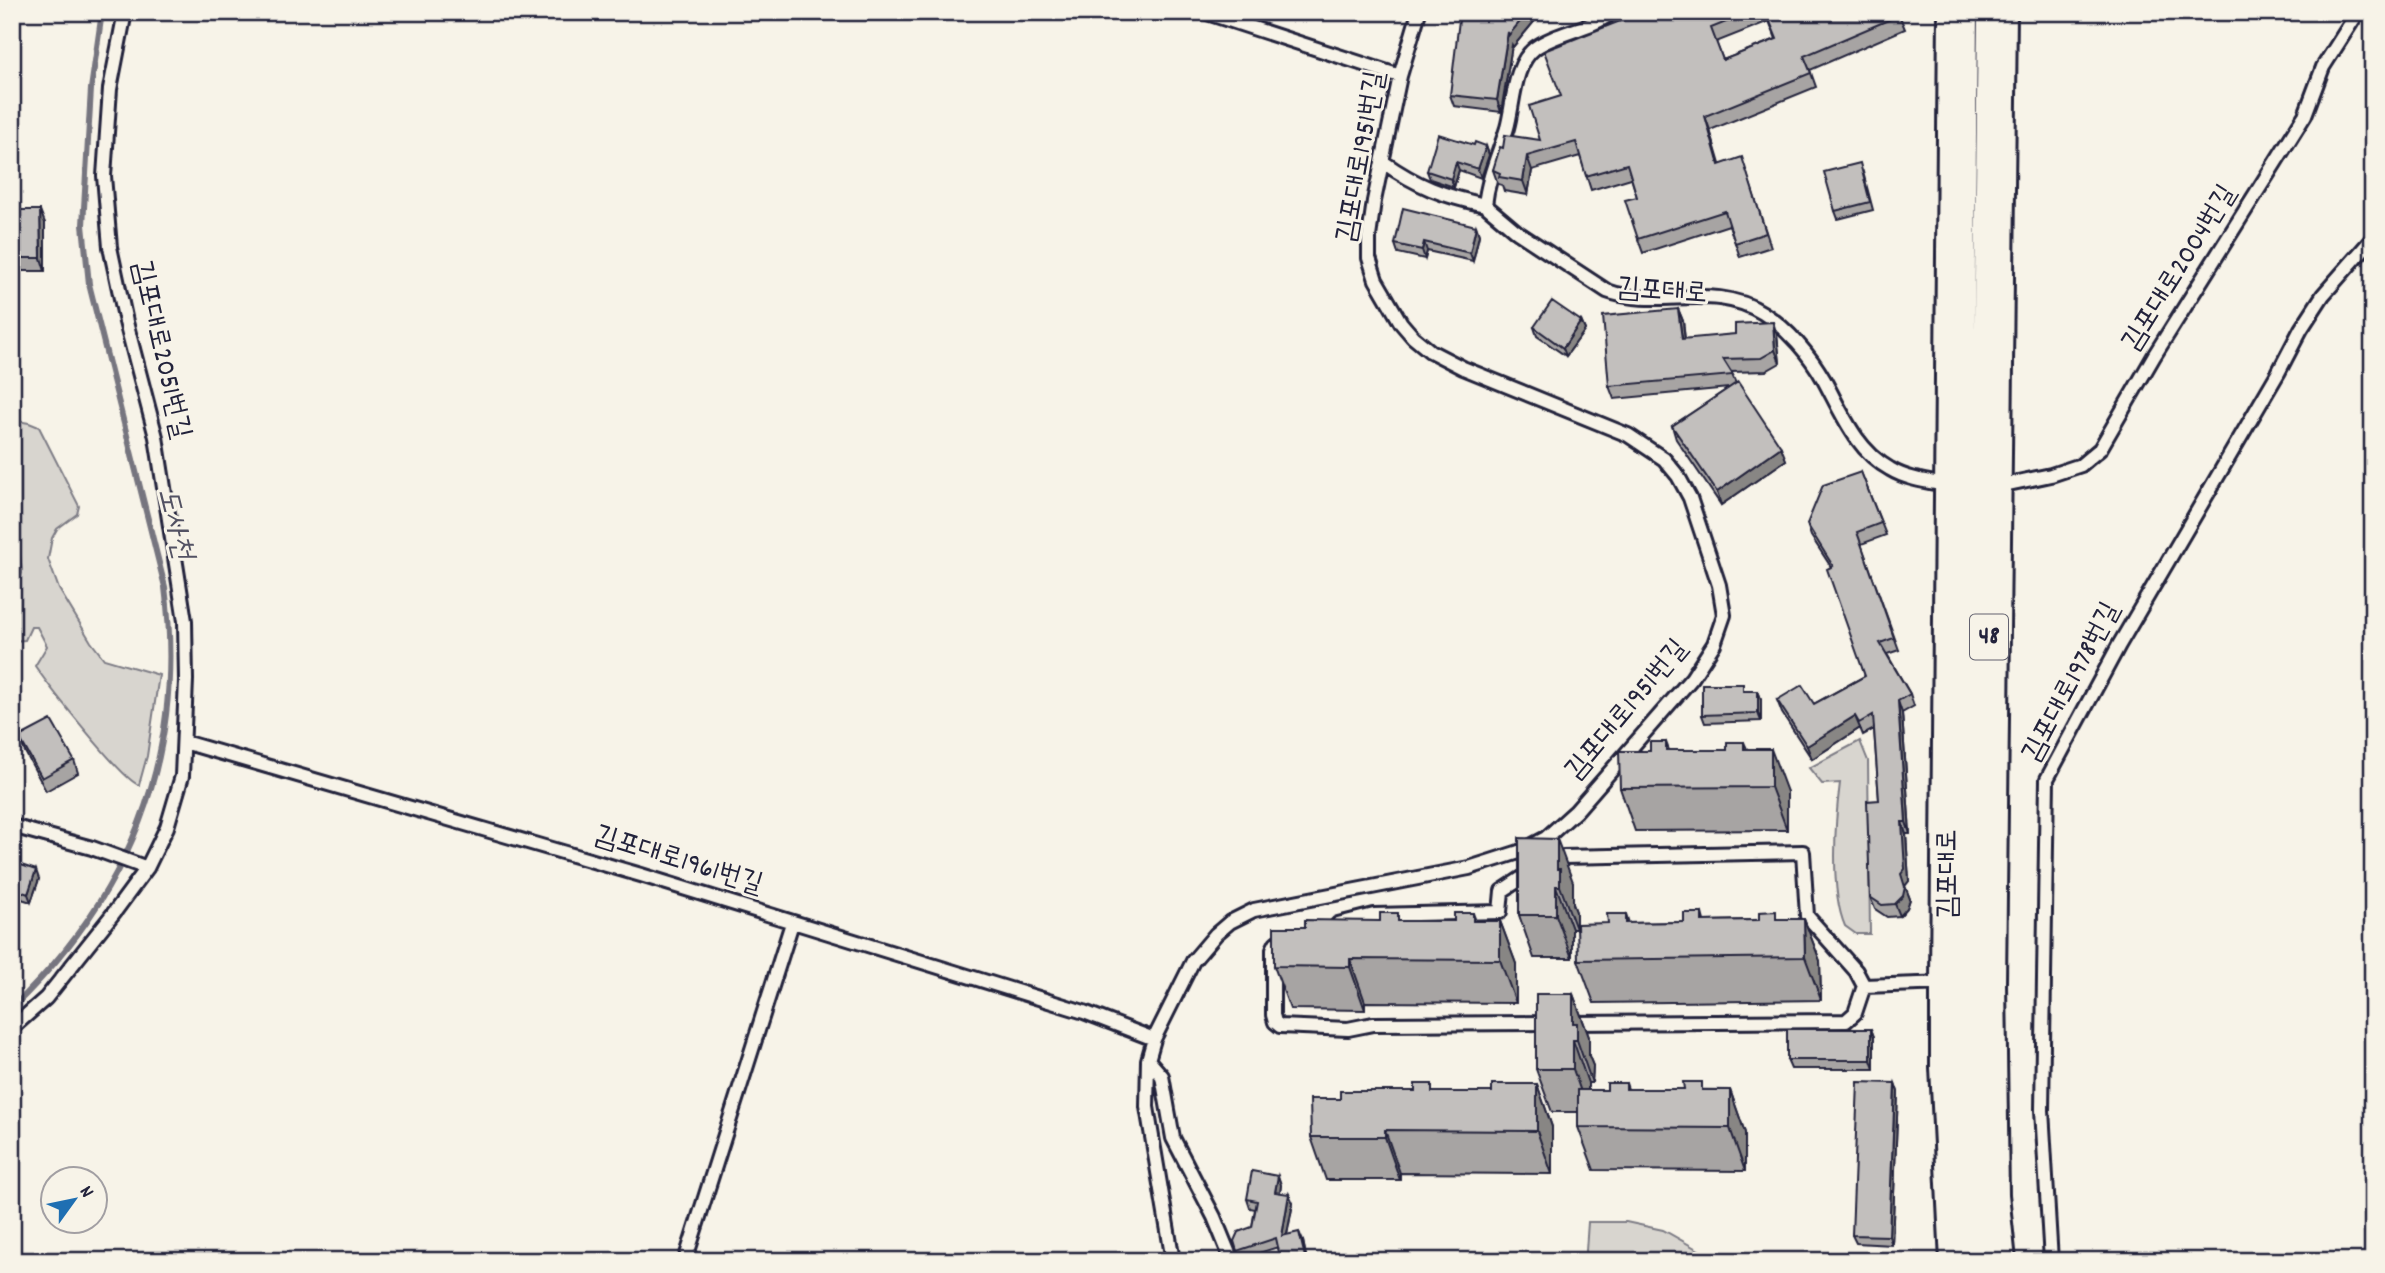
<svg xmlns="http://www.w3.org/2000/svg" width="2385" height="1273" font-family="Dekko,'Poor Story',sans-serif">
<rect width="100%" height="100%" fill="#f7f3e8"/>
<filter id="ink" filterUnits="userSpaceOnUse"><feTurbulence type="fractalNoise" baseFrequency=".0143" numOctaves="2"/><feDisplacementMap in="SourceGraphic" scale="14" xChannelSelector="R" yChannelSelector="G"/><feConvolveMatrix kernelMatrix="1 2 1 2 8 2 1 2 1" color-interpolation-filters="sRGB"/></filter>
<g filter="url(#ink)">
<!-- green -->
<path fill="#d8d5cf" stroke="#7d7c85" stroke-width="2" d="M12,420L29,423L39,427L79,506L77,514L57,529L52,538L48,559L59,589L91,642L104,659L159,675L147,756L139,785C123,781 48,685 35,666L47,646L37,627H31L25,640L12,641V581L20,579L22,573L17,529L12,512Z
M1860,741L1868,761L1870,934H1856L1845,926C1830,892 1835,821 1840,783L1822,784L1809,768Z
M1588,1222H1626L1663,1230L1718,1261H1589L1586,1251Z"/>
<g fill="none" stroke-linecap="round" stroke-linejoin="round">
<!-- stream -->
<path stroke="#76747f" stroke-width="6" d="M12,1008C132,893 186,753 165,587L89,284L83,225L91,89L102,12"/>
<defs>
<path id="service" d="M1204,12L1400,76
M1613,12C1589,30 1557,32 1535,48C1513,65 1514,103 1507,128C1499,154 1488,177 1485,205L1517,232L1607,291C1659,310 1712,281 1763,313C1788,329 1810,355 1824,380C1842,413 1856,450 1890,469C1908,480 1931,482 1952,486
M1383,162C1417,186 1443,196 1485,205
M1994,487L2051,475L2081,465L2100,449L2154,356L2305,115L2323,67L2358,12
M184,742L641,875L1084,1012L1154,1039
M12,826L92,848L147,868
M1550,861L1563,857L1803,852L1807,916L1856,971L1864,986
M1338,924L1374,915L1500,912L1502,891L1531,872
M1283,937L1276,943L1273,949V1015L1275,1022L1280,1026L1348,1029L1373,1024L1551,1023
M1569,1023L1846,1021L1855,1013L1864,986L1947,983
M12,1028L46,998L116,910L147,868L167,827L182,776L186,680L185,621L156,437L126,322L110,247L104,176L110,89L125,12
M1148,1060L1162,1076L1173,1138L1214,1217L1232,1261
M685,1261L792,923
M1173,1261L1147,1107L1148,1060L1154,1039L1193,961L1216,934L1230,922L1254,910L1469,868L1519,852L1546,838L1576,811L1692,678L1714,644L1724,615L1719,585L1690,498L1678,476L1664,459L1628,435L1463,368L1430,351L1413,337L1401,323L1376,280L1369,258V237L1374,201L1400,76L1419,12
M2051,1261L2042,1110L2047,779L2119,645L2278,373L2301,329L2323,295L2373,238"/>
<path id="primary" d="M1958,12L1950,983V1067L1960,1261
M1996,1261L1989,1195L1986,983L1997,12"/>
</defs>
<!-- service casing -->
<use href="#service" stroke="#22223b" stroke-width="18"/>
<!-- primary casing -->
<use href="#primary" stroke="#22223b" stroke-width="44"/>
<!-- service -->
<use href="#service" stroke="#f7f3e8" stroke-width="12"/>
<!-- primary -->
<use href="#primary" stroke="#f7f3e8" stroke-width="38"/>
</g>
<!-- wall -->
<path fill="#a7a4a3" stroke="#22223b" stroke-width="2" fill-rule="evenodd" d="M1542,12L1513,47L1512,45L1501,112L1454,106L1450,95Z
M1643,12H1898L1905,29L1810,70L1816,87L1710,130L1720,164L1746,171L1771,247L1740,257L1729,225L1643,253L1638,239L1637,197L1631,178L1591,190L1580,156L1532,170L1528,195L1504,191L1502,185L1498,184L1493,170L1503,148L1540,140L1561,96ZM1769,21L1776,39L1723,60L1716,42Z
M1486,146L1489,155L1481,178L1459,170L1454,187L1430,179L1427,171Z
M1863,172L1873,210L1838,219L1835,211Z
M12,210L45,223V271H12Z
M1476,226L1479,235L1473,261L1427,251L1425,259L1398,253L1395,244Z
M1678,309L1683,321L1685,339L1777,335L1780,363L1766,371L1731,372L1736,384L1786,460L1721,505L1676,439L1672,426L1729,388L1614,399L1609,386Z
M1581,321L1585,330L1566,356L1537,336L1534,327Z
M1861,472L1886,535L1861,544L1899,650L1887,654L1910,694L1914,706L1902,713L1910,834H1906L1909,881L1905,886L1910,899L1907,908L1900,916L1887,917L1875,909L1870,897L1879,800L1874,729L1863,735L1860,728L1812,759L1782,713L1777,700L1814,704L1865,676L1831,567L1811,536L1807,524Z
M1758,691L1761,699V721L1705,723L1702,715Z
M19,737L74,760L78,773L46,791L24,750Z
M1666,742L1669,750H1727L1744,742L1747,749L1787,792V830L1635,831L1620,788L1650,751Z
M1519,838L1573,882V904L1576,912V929H1572V958H1534L1519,915Z
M12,862L39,879L31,902L12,896Z
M1473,913L1476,921H1500L1516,964V1003L1365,1002V1010L1290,1009L1274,966L1402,921H1454Z
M1702,913L1704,921L1804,919L1820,961L1821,1000L1594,1003L1578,960L1608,923L1626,914L1629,923L1684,922Z
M1573,994L1589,1037V1056L1593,1066L1592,1083H1588V1090H1607L1626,1083L1628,1089L1730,1090L1745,1133V1171L1594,1170L1578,1127V1112H1552L1536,1069Z
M1871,1029L1874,1037V1069H1791L1787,1060Z
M1895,1083L1898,1092L1892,1245L1856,1243L1852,1235Z
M1537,1084L1552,1127V1174L1400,1173V1180H1326L1311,1137L1340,1099L1435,1092H1492Z
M1278,1176L1281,1185L1280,1192L1293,1203L1287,1235L1303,1241L1307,1261H1281L1278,1247L1240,1259L1234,1241L1252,1227L1255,1209L1250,1208L1247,1199Z"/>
<!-- shaded-wall -->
<path fill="#888684" stroke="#22223b" stroke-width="2" d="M1528,12H1542L1513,47L1512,45L1501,112L1497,100L1508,32Z
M1705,116L1710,130L1723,178L1719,165Z
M1486,146L1489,155L1481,178L1478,169Z
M1527,156L1532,170L1528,195L1523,181Z
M1456,162L1459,170L1454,187L1451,179Z
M40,210L45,223V271L41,258Z
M1476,226L1479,235L1473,261L1470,253Z
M1424,242L1427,251L1425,259L1422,250Z
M1678,309L1683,321L1686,352L1682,339Z
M1581,321L1585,330L1566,356L1563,348Z
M1773,322L1777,335L1780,363L1775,350Z
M1781,447L1786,460L1721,505L1717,492Z
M1758,691L1761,699V721L1758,713Z
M1898,701L1902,713L1910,834L1906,822Z
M1855,716L1860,728L1812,759L1807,746Z
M1771,749L1787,792V830L1771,787Z
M1902,822L1906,834L1909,881L1905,886L1910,899L1907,908L1900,916L1895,904L1901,874Z
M1557,839L1573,882V904L1576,912V929L1560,886L1557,869Z
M36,870L39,879L31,902L28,894Z
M1556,886L1572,929V958L1556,915Z
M1804,919L1820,961L1821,1000L1805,957Z
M1500,921L1516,964V1003L1500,960Z
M1350,959L1365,1002V1010L1350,967Z
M1573,994L1589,1037V1056L1593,1066L1592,1083L1577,1040L1573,1023Z
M1871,1029L1874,1037V1069L1871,1060Z
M1573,1040L1588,1083V1112L1573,1069Z
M1895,1083L1898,1092L1892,1245L1889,1236Z
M1537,1084L1552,1127V1174L1537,1131Z
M1730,1090L1745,1133V1171L1730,1128Z
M1385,1130L1400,1173V1180L1385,1137Z
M1278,1176L1281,1185L1279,1200L1275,1192Z
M1289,1194L1293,1203L1285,1244L1282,1236Z
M1299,1232L1303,1241L1307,1261H1306Z"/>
<!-- building -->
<path fill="#c2bfbd" stroke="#22223b" stroke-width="2" d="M1460,12H1528L1509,35L1508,32L1497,100L1450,95Z
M1643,12H1751L1711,28L1723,60L1777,39L1766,12H1898L1900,15L1804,56L1811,73L1705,116L1719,165L1742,157L1766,233L1735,243L1725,211L1638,239L1625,200L1637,197L1627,164L1586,176L1576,142L1527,156L1523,181L1499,177L1500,173L1493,170L1500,147L1503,148L1505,135L1540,140L1529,106L1561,96L1544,51Z
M1438,134L1474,145L1475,142L1486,146L1478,169L1456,162L1451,179L1427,171Z
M1860,163L1870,202L1835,211L1824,172Z
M1403,208L1476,226L1470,253L1424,242L1422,250L1395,244Z
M12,210H40L41,258H12Z
M1552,301L1581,321L1563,348L1534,327Z
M1678,309L1682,339L1735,334V324L1773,322L1775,350L1761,358L1723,359L1733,375L1609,386L1603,316Z
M1738,382L1781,447L1717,492L1672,426Z
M1861,472L1881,523L1857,532L1894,638L1880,643L1910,694L1898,701L1906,822H1902L1905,869L1901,874L1905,887L1903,896L1895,904L1882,905L1870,897L1867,801L1879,800L1873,715L1859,723L1855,716L1807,746L1777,700L1802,685L1814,704L1865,676L1827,569L1833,566L1807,524L1823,485Z
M1702,684H1743V691H1758V713L1702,715Z
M51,720L74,760L42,778L19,737Z
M1650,742H1666V750H1727V742H1744V749H1771V787L1620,788L1619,751H1650Z
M1519,838L1557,839V869H1560V886H1556V915H1519Z
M12,862L36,870L28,894L12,888Z
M1776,911V919H1804L1805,957L1578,960L1577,924L1608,923L1607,914H1626V923L1684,922V913H1702V921L1759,920V912Z
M1380,913H1398V921H1454V913H1473V921H1500V960L1350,959V967L1274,966V927H1305V920L1380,921Z
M1536,994H1573V1023H1577V1040H1573V1069H1536Z
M1787,1029H1871V1060H1787Z
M1683,1082H1702V1090H1730V1128L1578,1127V1090H1607V1083H1626V1089H1684Z
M1858,1082L1895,1083L1889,1236L1852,1235Z
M1415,1084H1432V1092H1492V1084H1537V1131L1385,1130V1137H1311L1310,1099H1340V1091H1415Z
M1252,1171L1278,1176L1275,1192L1289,1194L1282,1236L1299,1232L1306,1261H1281L1276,1238L1237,1251L1234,1241L1238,1232L1252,1227L1257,1201L1247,1199Z"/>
</g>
<g text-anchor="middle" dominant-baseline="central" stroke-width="6" stroke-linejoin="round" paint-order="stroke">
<!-- shield labels -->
<rect fill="#f7f3e8" stroke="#62616f" stroke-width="2" x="1970" y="614.5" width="38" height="45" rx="5"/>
<g font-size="26" font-weight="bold" fill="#22223b">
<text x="1989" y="637">48</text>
</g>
<!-- street labels -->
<g font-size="28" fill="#22223b" stroke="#f7f3e8">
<text transform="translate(1363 157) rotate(-80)">김포대로1951번길</text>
<text transform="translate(2181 269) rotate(-58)">김포대로2004번길</text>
<text transform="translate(1662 293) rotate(4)">김포대로</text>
<text transform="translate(159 350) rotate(77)">김포대로2051번길</text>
<text transform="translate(2073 683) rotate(-62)">김포대로1978번길</text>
<text transform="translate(1628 711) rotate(-50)">김포대로1951번길</text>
<text transform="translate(678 862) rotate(17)">김포대로1961번길</text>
<text transform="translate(1950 874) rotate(-90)">김포대로</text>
</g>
<!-- water labels -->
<g font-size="30" font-style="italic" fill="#535263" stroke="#f7f3e8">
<text transform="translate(173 524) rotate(76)">도사천</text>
</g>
</g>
<!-- margin -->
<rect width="2385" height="1273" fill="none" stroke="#f7f3e8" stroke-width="42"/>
<rect x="21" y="21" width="2343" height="1231" fill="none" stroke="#22223b" stroke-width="2.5" filter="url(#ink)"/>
<!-- north arrow -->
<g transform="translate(74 1200) rotate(57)"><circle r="33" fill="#f7f3e8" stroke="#a29fa3" stroke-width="2"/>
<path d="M0-5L12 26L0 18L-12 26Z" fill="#1f6fb2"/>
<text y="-10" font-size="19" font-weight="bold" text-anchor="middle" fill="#22223b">N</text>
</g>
</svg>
